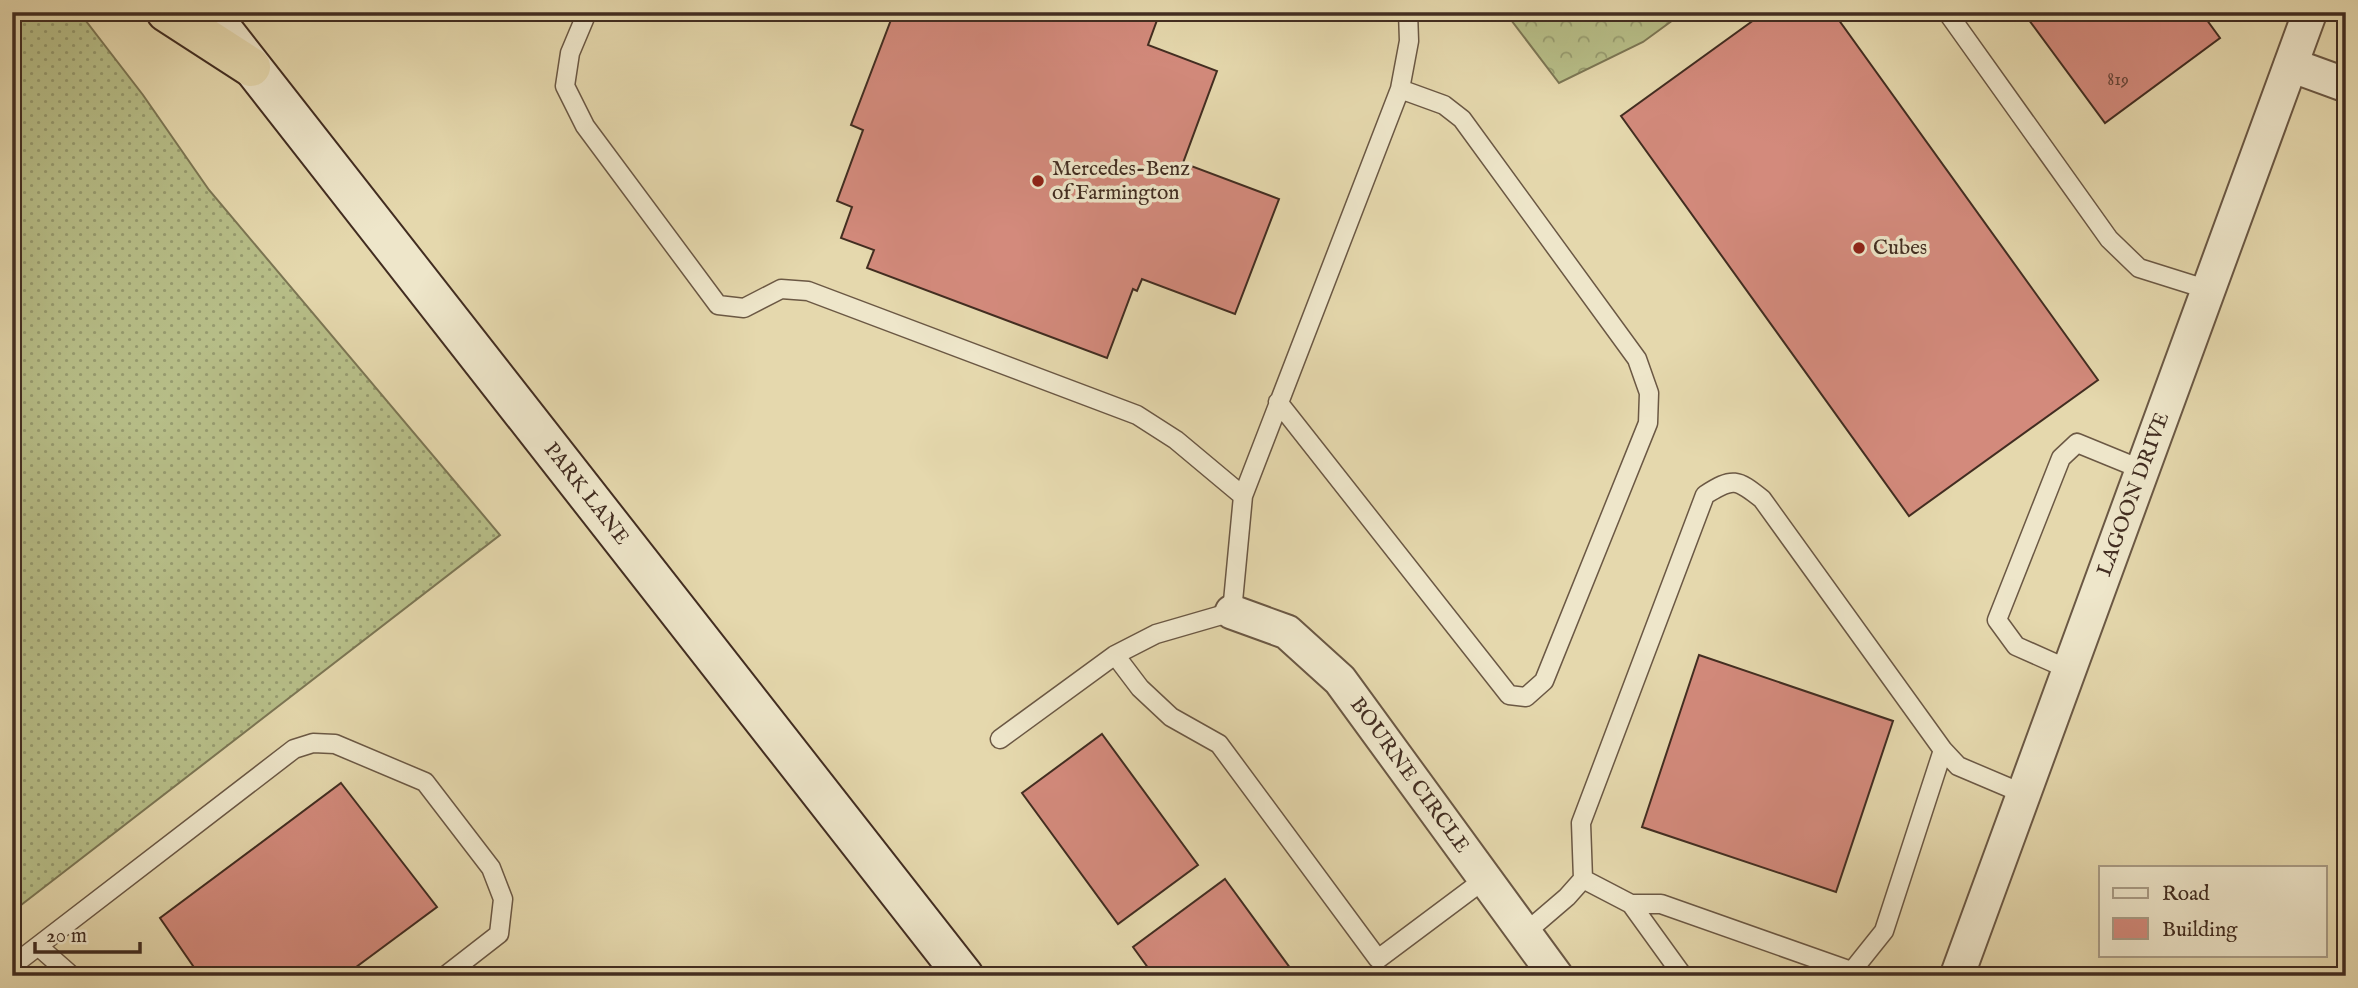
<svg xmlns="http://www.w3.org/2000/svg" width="2358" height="988" font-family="'IM FELL English',serif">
<defs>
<pattern id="grass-dots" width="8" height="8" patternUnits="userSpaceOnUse" patternTransform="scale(1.75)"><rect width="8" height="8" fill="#b7be88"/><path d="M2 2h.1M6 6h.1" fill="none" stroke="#969b6f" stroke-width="1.8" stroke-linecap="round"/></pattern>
<pattern id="forest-crowns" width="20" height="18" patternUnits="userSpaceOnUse" patternTransform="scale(1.75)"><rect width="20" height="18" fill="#b7be88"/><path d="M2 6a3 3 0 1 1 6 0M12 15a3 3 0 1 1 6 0" fill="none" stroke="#969b6f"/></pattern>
</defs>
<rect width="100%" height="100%" fill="#e5d8ad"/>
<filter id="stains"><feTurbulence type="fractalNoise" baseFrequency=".00286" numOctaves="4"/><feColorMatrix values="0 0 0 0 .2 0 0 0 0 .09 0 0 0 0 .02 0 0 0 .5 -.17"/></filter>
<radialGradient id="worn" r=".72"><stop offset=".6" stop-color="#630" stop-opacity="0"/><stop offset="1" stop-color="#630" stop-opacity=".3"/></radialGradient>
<!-- grass -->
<path fill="url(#grass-dots)" stroke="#7c7654" stroke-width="2" d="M12,12H79L143,95L209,190L500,535L12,912Z"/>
<!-- forest -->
<path fill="url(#forest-crowns)" stroke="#7c7654" stroke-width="2" d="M1505,12H1684L1643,42L1559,83Z"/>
<!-- building -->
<path fill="#d38a7c" stroke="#422d21" stroke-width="2" d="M894,12H1160L1148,45L1217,71L1183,163L1279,199L1235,314L1142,279L1137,291L1133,289L1107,358L867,268L874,250L841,238L852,207L837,201L863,130L851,125Z
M1765,12H1833L2098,380L1909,516L1621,116Z
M2023,12H2201L2220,38L2105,123Z
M1699,655L1893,721L1836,892L1642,827Z
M1102,734L1198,865L1118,924L1022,793Z
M341,783L437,907L344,976H200L160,918Z
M1225,879L1296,976H1154L1133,947Z"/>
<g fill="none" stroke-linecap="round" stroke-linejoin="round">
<defs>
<path id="lane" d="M590,12L586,15L570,53L565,86L585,126L718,305L744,308L781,289L808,291L1137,415L1176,440L1243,496
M1947,12L2109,239L2139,268L2209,290
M1278,402L1509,695L1526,697L1544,681L1648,423L1649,393L1637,359L1462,119L1444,105L1400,89
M1115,655L1140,688L1171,717L1219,744L1378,959L1485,879
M2070,670L2016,646L1997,620L2061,458L2077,443L2143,470
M1000,739L1115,655L1156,634L1232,612L1243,496L1400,89L1409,41L1408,12
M1583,879L1631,904L1683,976
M1631,904H1661L1851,971
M1525,933L1567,897L1583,879L1581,823L1705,495C1733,477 1737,479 1762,499L1943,750L1958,766L2024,794
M38,946L72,976
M12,966L294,749L313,743L335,744L425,782L491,868L503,899L499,934L445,976
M1848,976L1884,931L1943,750"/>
<g id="street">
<path d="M2291,65L2346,85"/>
<path id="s1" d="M1232,612L1287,632L1340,680L1556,976"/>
<path id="s2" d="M1957,976L2310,12"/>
</g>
<g id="secondary">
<path id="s3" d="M209,12L964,976"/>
</g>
<path id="highway" d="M166,12L251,67"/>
</defs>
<!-- lane casing -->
<use href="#lane" stroke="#6b5844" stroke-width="21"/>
<!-- street casing -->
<use href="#street" stroke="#6b5844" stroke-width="37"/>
<!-- secondary casing -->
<use href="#secondary" stroke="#422d21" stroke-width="42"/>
<!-- highway casing -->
<use href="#highway" stroke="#422d21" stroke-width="42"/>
<!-- lane -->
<use href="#lane" stroke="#eee6ca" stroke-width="18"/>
<!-- street -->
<use href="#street" stroke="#eee6ca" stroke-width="33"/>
<!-- secondary -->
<use href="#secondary" stroke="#eee6ca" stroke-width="38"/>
<!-- highway -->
<use href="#highway" stroke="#e5d8ad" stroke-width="38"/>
</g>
<!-- markers -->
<g fill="#8f2418" stroke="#eee6ca" stroke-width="2.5">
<circle cx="1038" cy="181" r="7"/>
<circle cx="1859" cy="248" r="7"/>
</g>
<g text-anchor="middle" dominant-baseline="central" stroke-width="7" stroke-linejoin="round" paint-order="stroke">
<!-- number labels -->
<g font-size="18" fill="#664438">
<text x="2118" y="80">819</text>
</g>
<!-- poi labels -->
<g font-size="21" fill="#422d21" stroke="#eee6ca" text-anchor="start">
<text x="1052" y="169">Mercedes-Benz<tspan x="1052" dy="24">of Farmington</tspan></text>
<text x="1873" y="248">Cubes</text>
</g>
<!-- street labels -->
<g font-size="21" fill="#422d21" stroke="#eee6ca">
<text stroke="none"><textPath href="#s3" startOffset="612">PARK LANE</textPath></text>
<text stroke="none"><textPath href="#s2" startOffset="513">LAGOON DRIVE</textPath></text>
<text stroke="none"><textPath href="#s1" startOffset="248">BOURNE CIRCLE</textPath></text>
</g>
</g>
<!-- margin -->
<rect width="2358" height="988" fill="none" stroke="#e5d8ad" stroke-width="42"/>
<rect x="14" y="14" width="2330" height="960" fill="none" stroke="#422d21" stroke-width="3.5"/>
<rect x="21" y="21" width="2316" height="946" fill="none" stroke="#422d21" stroke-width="2"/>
<!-- legend -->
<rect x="2099" y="866" width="228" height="91" fill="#eee6ca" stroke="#a99c86" stroke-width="2"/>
<rect x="2113" y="888" width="35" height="10" fill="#eee6ca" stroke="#a99c86" stroke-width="2"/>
<text x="2162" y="900" font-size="21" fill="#422d21">Road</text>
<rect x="2113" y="918" width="35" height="21" fill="#d38a7c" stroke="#a99c86" stroke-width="2"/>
<text x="2162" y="936" font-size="21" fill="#422d21">Building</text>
<!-- scale -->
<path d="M35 942v10h105v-10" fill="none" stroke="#422d21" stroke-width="3.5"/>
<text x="46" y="942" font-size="21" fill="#422d21" stroke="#eee6ca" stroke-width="5" paint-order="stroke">20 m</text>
<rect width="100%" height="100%" filter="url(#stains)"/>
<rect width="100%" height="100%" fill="url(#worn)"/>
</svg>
